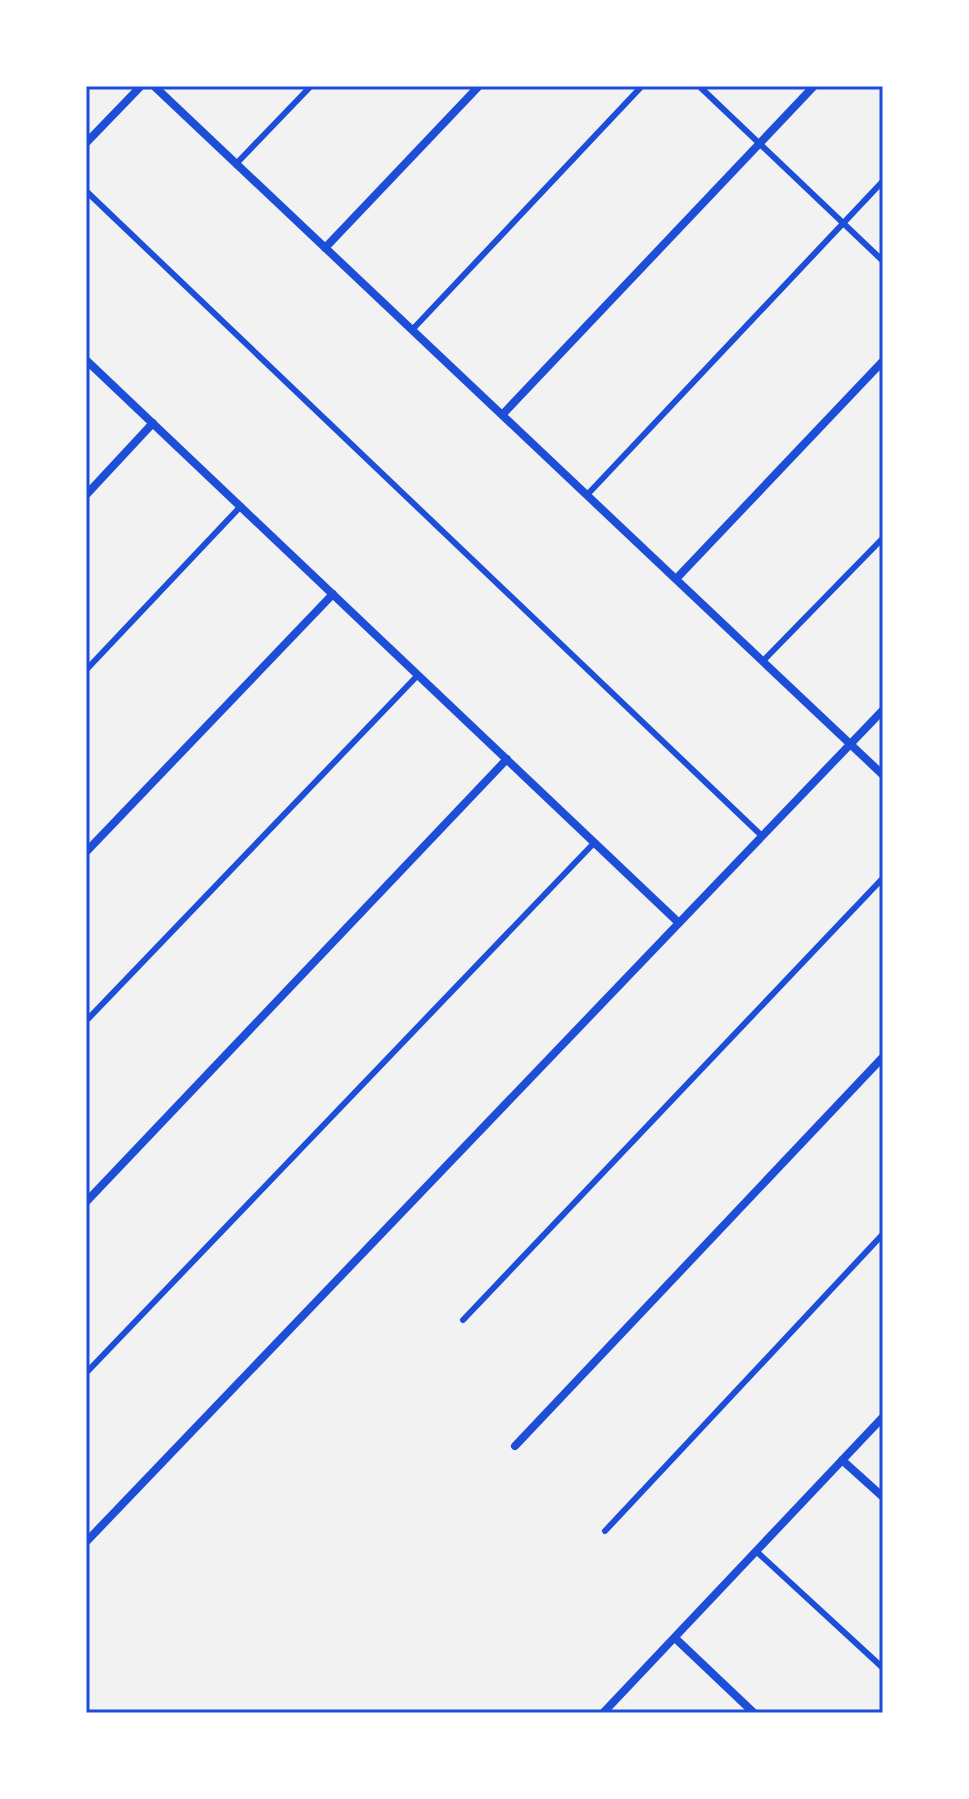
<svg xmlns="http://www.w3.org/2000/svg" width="969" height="1799" font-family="'PT Serif',serif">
<rect width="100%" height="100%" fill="#f2f2f2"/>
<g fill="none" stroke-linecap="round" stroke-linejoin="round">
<!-- service -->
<path stroke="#1d4ed8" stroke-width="6" d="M699,86L883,261
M236,164L311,86
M86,191L762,836
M412,330L642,86
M587,495L883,181
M763,661L883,538
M86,670L241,506
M86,1021L418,675
M463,1320L883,878
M86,1373L594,843
M605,1531L883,1234
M756,1551L883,1668"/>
<!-- minor -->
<path stroke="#1d4ed8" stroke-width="8" d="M154,86L883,775
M86,143L141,86
M325,248L479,86
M86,360L679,923
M502,415L814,86
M86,495L153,423
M676,579L883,361
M86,852L333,594
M86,1202L507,759
M515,1446L883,1057
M842,1460L883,1497
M86,1542L883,710
M675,1638L754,1713
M603,1713L883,1417"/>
</g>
<!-- border -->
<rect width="969" height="1799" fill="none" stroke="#ffffff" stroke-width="176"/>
<rect x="88" y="88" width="793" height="1623" fill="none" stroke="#1d4ed8" stroke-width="3"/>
</svg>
